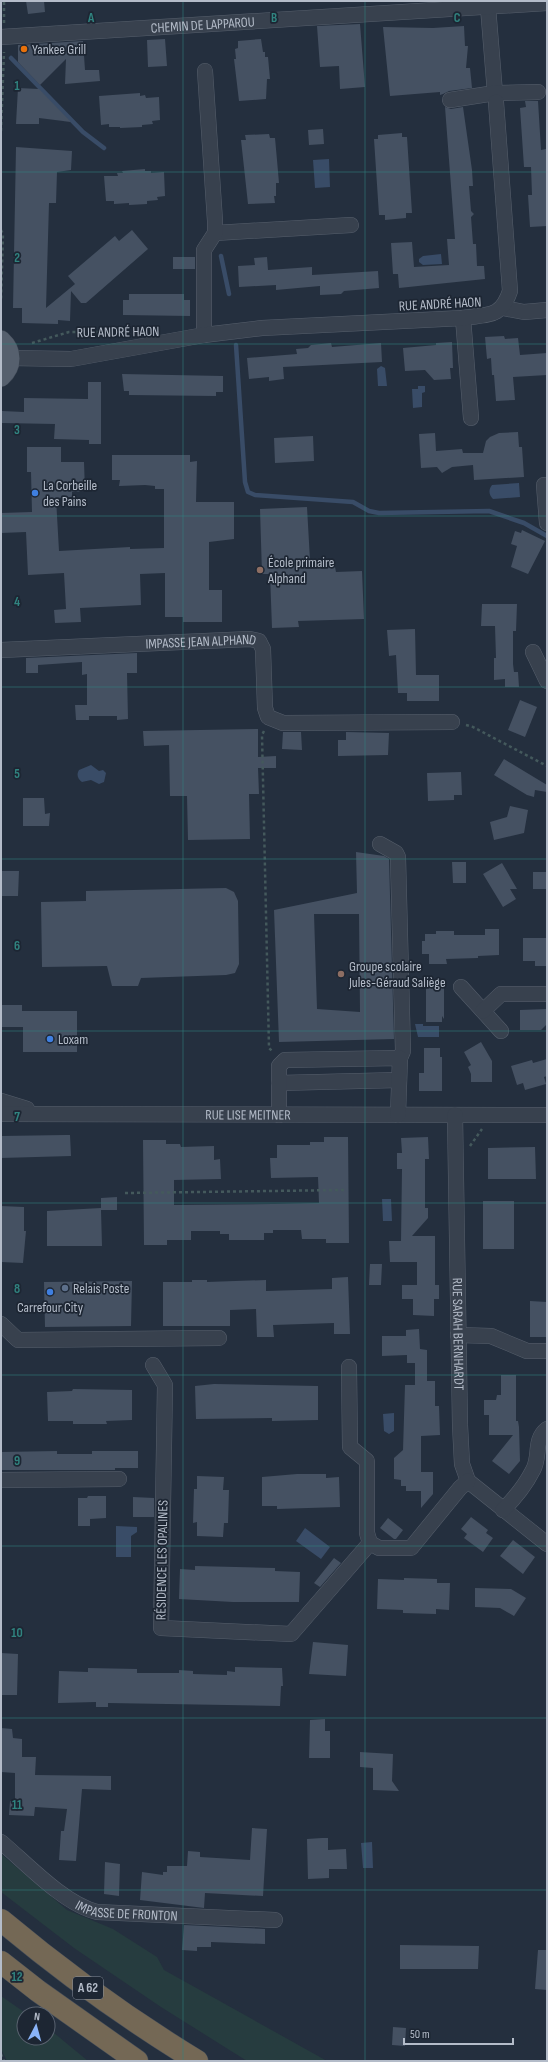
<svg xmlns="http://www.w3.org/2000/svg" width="548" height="2062" font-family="'Sofia Sans Condensed',sans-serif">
<rect width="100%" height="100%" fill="#242f3e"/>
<!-- green -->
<path fill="#263c3f" d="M1,1854L67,1910L113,1929L157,1957L164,1970L327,2061H247L161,2007L74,1948L5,1895L1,1892Z
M1,1996L27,2014H24V2038H48V2028L88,2061H7L1,2049Z"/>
<!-- water -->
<path fill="#394c67" d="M329,159L330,187L315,188L313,160Z
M441,254L442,264L423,265L419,262V259L423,256Z
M381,366L385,368L387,386H378L377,369Z
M418,386H425V392L422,393V407L413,408L412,389H418Z
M519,483L520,497L493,499C489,495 488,490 492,485Z
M91,765L99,771L103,770L106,773L104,782L99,784L91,780L82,782C78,779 76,775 79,770Z
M415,1024H423V1026H439V1037H418Z
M382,1199H391L392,1221H383Z
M394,1413V1431L389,1434L384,1431L383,1414Z
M116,1526L137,1527V1532L131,1536V1557H116Z
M305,1528L330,1547L321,1559L296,1541Z
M372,1842L373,1868H363L361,1843Z"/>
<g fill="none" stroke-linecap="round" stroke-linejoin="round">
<!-- stream -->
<path stroke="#394c67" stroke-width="4.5" d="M11,58L83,132L104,148
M221,256L229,294
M236,345L245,482L248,492L255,495L353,502L369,511L379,513L489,511L524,523L547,536"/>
</g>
<!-- building -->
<path fill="#455162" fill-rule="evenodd" d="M26,1H44L45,12L28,14Z
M360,24L365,87L340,89L339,66L320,67L317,26Z
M464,26L465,46H468L466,68H470L472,88L449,91L443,94L440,95V92L390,96L383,27L433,28Z
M165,39L167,66L148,67L147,40Z
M261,39L263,52H265V57H268L270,79H267L266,99L239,101L234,59H236L235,49L238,48V41Z
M83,41L85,70H99L100,81L65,84L66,59L40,85L18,62V45Z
M18,88L39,89L71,122L39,118V124H16Z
M140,93V96L145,95L146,98L159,97L160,120L152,121L153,124L142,125V127L120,128V127H109V124L101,125L99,96Z
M525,101H538L541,150L546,149L547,226L530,227L528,195H532L531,167H524L520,108L526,107Z
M445,107L451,109L463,107L472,170L473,186H469L471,211L474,214L471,217L473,244H476L477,266H484L485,279L399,288L398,274H393L391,243L412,242L414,267L449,265L447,239H455Z
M323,129L324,144L309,145L308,130Z
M402,133V137H407L412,213H406V218L385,220V215H379L374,139H378V135Z
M269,134L270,138H275L277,160L279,183H276V196H274L275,203L248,204L241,140H246L245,135Z
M16,147L72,151L71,170L57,172L56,203H49L46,308L75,284L68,276L115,236L119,241L132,230L148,249L86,303H81L71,291L70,321L58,320V324L22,323V308H13Z
M145,169V171H151V173L164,172L165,196L157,197L158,200L147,201V204L129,205V203L114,204V201H106L104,176H118L117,173H123L122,171Z
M173,257H195V269H173Z
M267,257L268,270L312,267V275L378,271L379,288L344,291L341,294L320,295V286L276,290V285L239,287L238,266L255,265L254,258Z
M129,294H184V300H190V316L123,315V300H129Z
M504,336L505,339L518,338L520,355L547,353V375L513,377L515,400L496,401L494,375H492L491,358L487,359L485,337Z
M452,342L453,368H450L451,379L434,380L425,370L405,371L403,348L436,345V343Z
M331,343L332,347L381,343L382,362L283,367L284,379L269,381V377L249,379L247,358L297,354L296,349L308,348L311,345Z
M122,374L223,376V392H216V396L129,395V391H124Z
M88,382H101V444H89V440L54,439L55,424L2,423V411L24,412V398L88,399Z
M518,432L519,447H522L524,477L474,480L473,465L452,467L442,473L437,467L421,468L419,434L435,433L436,451L462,449L463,453H483L486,441L490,437L499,433Z
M313,436L314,461L275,463L274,438Z
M27,447H61V462H84L85,491L72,492V497L56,498L59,551L130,547V549L164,548V489H155V486L145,485L119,486L120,480H112V455H190V462L197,461L196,502H234V539L209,542V590H222V622H183V617H165V573L140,574L141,605L80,608L81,622L55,623L54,610L66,609L64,573L28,575L26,532L1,533V513L32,512L31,472H27Z
M307,507L310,560L320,559V567H335L336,572L362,571L364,619L298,621L299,627L272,628L270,574H262L260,509Z
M522,530L545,541L528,574L511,567L517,546L511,544L515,531L521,533Z
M482,604H517L516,631H513V664L514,672H518L519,687H505V679L494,680V658H496L495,626H481Z
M415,629L416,675H439V701H407V693H398L396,655L389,656L387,630Z
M137,653V673H127L128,719L117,720V716H89V720H76L75,705H87V674L82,675V662L38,665V673H26V658Z
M520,700L537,707L525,737L508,730Z
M258,729V757L276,756V768H258L259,794H249L250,839L188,840L187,796H170L169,745L144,746L143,731Z
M283,732H301L302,750L282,749Z
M346,732L389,733L388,755L338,756V740H346Z
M504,759L547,785V792L535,790L534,797L527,795L494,775Z
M461,772L462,795H454V800L428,801L427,773Z
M23,798H44L45,814L50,813L49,826H23Z
M510,806L528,810L524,833L494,840L490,822L507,817Z
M356,852L384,856L389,859L394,1039L279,1042L274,910L357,893ZM314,914H359L360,1012L317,1009Z
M452,862H466V883H453Z
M502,863L517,889H510L516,899L503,907L483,874Z
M1,871H19L18,896H1Z
M533,872H547V889H533Z
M226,888L234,892L238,901L239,964L235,973L226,975L141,978L138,986H112L107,966L42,967L41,902L86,901V891Z
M485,929H499V955L478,956V958L446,959L447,964H429V954H422V941H425V934H436V931H454V935H485Z
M523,938H547V966H535V961H523Z
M426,988H444V1019L442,1016V1022H426Z
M1,1005H22V1011H77V1052H23V1027H1Z
M547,1009V1024L541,1030H520V1010Z
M481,1042L492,1061V1082H471V1074L468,1067L471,1065L464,1052Z
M424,1048H440V1057H442V1091H419V1073H424Z
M547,1059V1076L544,1077L546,1084L525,1090L523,1083L517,1085L511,1066L532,1060L533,1063Z
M65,1135H70L71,1156L1,1158V1136Z
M324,1137H348L349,1243H326V1239H302L301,1230H273V1233H264V1240H229V1234H220V1231H191V1240H167V1245H144L143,1140H166V1144H180L181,1147L214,1146V1160L220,1159L221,1179L174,1180V1205L273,1204L319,1203L318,1177L271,1178L270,1158H277V1145H310V1142H324Z
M428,1137L429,1159H425V1208H428V1218L412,1236H435V1285H439V1299H434V1316L413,1315V1299H402V1285H417V1262H390L389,1241H401L402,1169H397V1153H402L401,1138Z
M535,1147L536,1179H488V1148Z
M117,1197V1210H101L102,1246H47V1211L101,1208V1198Z
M483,1201H514V1249H483Z
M1,1206L24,1207V1231H26L23,1263L1,1262Z
M370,1264H382L381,1285H369Z
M348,1277L350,1334H334V1323L273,1325L274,1337H257L256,1309L230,1310V1326H163V1282H192V1280H207V1282L266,1280V1291L332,1289V1278Z
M132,1281L131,1326L45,1327L44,1282Z
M530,1301L547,1302V1337H530Z
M419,1329L420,1349L427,1350V1381H435V1406H439L440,1435L421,1436V1472H433V1494L421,1508V1491H406V1486H401V1480L394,1479V1458L403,1450L405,1385H415V1363H407V1355L382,1356V1336H406V1330Z
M501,1375H516V1421H518L519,1427L520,1461L509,1474L492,1461L513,1435H489V1415H484V1400H496L497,1395H501Z
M214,1384L318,1386V1420L272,1421V1418L196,1419L195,1386Z
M73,1389L132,1390V1420L106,1421L107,1424H73V1421H48L47,1392L72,1391Z
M57,1451V1454H92V1451H138V1468H115V1470H1V1452Z
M297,1474H326V1478L339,1477L340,1507L277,1509V1506H262V1477Z
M197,1476L224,1477L223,1490H229L228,1523H224L223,1537L197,1536V1522L193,1523L194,1489H197Z
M88,1496H106V1518L90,1519V1526H78V1498H87Z
M133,1497L154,1498V1517H133Z
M471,1517L488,1530L486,1533L493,1538L483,1552L464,1538L467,1534L461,1529Z
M388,1518L403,1530L396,1539H394L380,1528Z
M513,1540L535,1557L523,1574L500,1556Z
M334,1558L341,1563L320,1587L314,1583Z
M195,1566L275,1568V1571L300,1572L299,1602H233L179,1599L180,1569L195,1570Z
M404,1578L437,1579V1583H450L449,1610L436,1609V1614L403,1613V1610L377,1609L378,1579L404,1580Z
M475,1588L511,1589L526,1598L514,1616L500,1608L475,1607Z
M313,1642L348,1645L346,1676L309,1674Z
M1,1653L18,1654L17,1695H1Z
M235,1667L282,1668L283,1686H281L280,1706L108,1703V1707H96V1702L58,1703L59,1671L88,1672V1668L137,1669V1673H179V1670L193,1671V1674L227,1675V1671L235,1672Z
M325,1719V1731H330V1758H309L310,1720Z
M1,1728L12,1729L13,1738L22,1739V1757H36L35,1775L111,1776V1790L82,1789L76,1861L59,1860L61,1831H64L67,1809L35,1807L34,1816L9,1815L10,1801H15V1773L1,1772Z
M360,1752L393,1754L392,1781L399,1791L373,1790V1768L360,1767Z
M252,1828L267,1829L263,1896L205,1893L204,1908L140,1900L142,1872L163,1875V1872H167V1866H187L188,1851L200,1852V1857L250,1860Z
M322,1838H328V1850L346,1849L347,1869H329V1878L308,1879L307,1839Z
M105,1862L120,1864L119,1896L104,1894Z
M184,1925L265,1929V1944L211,1942V1947H197V1951L182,1950Z
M400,1945L479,1946L478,1969H400Z
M538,1950H547V1990L535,1989Z
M393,2027L406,2028L405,2046L392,2045Z"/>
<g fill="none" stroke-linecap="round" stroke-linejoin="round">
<defs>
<g id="minor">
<path d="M488,7L495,93"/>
<path id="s1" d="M1,37L547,3"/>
<path d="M450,100L495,93L538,92"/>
<path d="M215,233L351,225"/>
<path d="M503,308L524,312L547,310"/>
<path d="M463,318L471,418"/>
<path d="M204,335V250L215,233V221L205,71"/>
<path d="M10,358L71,359L204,335L262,328L463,318C489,314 501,318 510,291L496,102"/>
<path d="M544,485L547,523"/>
<path id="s2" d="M1,650L250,639L259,641L263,649L265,708L268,717L283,723L452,722"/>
<path d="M533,652L547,681"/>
<path d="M380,844L396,853L398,857L403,1051L400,1058"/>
<path d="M461,987L501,1031"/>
<path d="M483,1011L501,994H547"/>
<path d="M279,1083L399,1080"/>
<path d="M1,1101L27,1109"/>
<path id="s3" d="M1,1114L547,1115"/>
<path d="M279,1115V1066L285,1060L400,1058L398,1115"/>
<path id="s4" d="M455,1115L460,1425L462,1464L468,1481L547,1544"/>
<path d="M1,1324L18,1340L219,1338"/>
<path d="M458,1335L491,1336L527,1351H547"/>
<path d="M153,1365L165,1385L161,1628L291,1634L370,1543"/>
<path d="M349,1367L350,1447L367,1461V1533L370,1543L379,1548H411L460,1488L468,1481"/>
<path d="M1,1480L119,1479"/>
<path d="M503,1510C514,1499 526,1484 533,1470C541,1456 533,1440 547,1429"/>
<path id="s5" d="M1,1842C27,1864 64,1904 97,1912L275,1920"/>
</g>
<path id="major" d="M1,340C13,351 13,366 1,377"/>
<path id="highway" d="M1,1920C63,1972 128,2019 197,2061
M1,1962L38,1991L137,2061"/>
</defs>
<!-- minor casing -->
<use href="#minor" stroke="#565f6c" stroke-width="16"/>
<!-- major casing -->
<use href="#major" stroke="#414a57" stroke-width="20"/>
<!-- highway casing -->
<use href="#highway" stroke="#434c59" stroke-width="23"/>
<!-- path -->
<path stroke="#44595c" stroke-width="2.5" stroke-dasharray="3 3" stroke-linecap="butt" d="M4,23V1
M1,131L4,52
M1,230L3,234L1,301
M32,343L69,332H134
M466,725L473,727L547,766
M264,731L262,735L269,1048L273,1052
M470,1146L482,1129
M125,1193L344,1190
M1,2054L4,2061"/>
<!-- minor -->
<use href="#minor" stroke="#38414e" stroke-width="15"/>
<!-- major -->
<use href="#major" stroke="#56606e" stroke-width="19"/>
<!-- highway -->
<use href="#highway" stroke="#746855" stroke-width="22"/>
</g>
<!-- grid -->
<path fill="none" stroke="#308480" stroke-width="1" stroke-opacity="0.55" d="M183,1V2061M365,1V2061M1,172H547M1,344H547M1,516H547M1,687H547M1,859H547M1,1031H547M1,1203H547M1,1375H547M1,1546H547M1,1718H547M1,1890H547"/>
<!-- markers -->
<circle fill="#e8710a" stroke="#1d2633" stroke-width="1.5" cx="24" cy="49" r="4"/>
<g fill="#3f7fe0" stroke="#1d2633" stroke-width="1.5">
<circle cx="35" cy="493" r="4"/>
<circle cx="50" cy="1039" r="4"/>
<circle cx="50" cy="1292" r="4"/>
</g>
<g fill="#8d6e63" stroke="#1d2633" stroke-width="1.5">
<circle cx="260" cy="570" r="4"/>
<circle cx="341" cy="974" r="4"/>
</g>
<circle fill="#5c6f8a" stroke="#1d2633" stroke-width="1.5" cx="65" cy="1288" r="4"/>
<g text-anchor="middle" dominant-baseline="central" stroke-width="3.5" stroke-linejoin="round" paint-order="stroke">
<!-- shield labels -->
<rect fill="#1d2633" stroke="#878f9c" stroke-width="1" x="73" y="1977" width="30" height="22" rx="3"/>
<g font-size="13" font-weight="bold" fill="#b4bcc9">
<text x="88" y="1988">A 62</text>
</g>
<!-- street labels -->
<g font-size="14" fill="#b4bcc9" stroke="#1d2633">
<text stroke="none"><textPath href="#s1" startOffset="202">CHEMIN DE LAPPAROU</textPath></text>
<text transform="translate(440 304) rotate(-3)">RUE ANDRÉ HAON</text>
<text transform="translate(118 332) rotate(-1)">RUE ANDRÉ HAON</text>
<text stroke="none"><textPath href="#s2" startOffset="200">IMPASSE JEAN ALPHAND</textPath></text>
<text stroke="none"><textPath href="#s3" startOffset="247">RUE LISE MEITNER</textPath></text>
<text stroke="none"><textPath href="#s4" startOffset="219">RUE SARAH BERNHARDT</textPath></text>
<text transform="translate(162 1560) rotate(-89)">RÉSIDENCE LES OPALINES</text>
<text stroke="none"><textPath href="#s5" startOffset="149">IMPASSE DE FRONTON</textPath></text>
</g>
<!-- poi labels -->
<g font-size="14" fill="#b4bcc9" stroke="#1d2633" text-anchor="start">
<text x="32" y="49">Yankee Grill</text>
<text x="43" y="485">La Corbeille<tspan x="43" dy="16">des Pains</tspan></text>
<text x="268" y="562">École primaire<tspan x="268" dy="16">Alphand</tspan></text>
<text x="349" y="966">Groupe scolaire<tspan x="349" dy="16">Jules-Géraud Saliège</tspan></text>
<text x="58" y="1039">Loxam</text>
<text x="73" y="1288">Relais Poste</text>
<text x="50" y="1307" text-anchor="middle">Carrefour City</text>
</g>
</g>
<g font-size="13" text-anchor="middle" font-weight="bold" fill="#308480" stroke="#1d2633" stroke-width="3.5" stroke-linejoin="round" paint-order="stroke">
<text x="91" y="22">A</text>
<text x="274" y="22">B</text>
<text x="457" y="22">C</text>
<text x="17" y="90">1</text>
<text x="17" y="262">2</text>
<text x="17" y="434">3</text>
<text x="17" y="606">4</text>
<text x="17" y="778">5</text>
<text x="17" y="950">6</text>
<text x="17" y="1121">7</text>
<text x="17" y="1293">8</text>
<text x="17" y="1465">9</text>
<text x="17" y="1637">10</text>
<text x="17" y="1809">11</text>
<text x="17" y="1981">12</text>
</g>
<!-- border -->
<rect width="548" height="2062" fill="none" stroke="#b4bcc9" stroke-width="4"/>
<!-- north arrow -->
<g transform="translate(36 2026) rotate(6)"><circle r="19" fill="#1d2633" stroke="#59626f"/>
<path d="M0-3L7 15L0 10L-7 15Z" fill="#8ab4f8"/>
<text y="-6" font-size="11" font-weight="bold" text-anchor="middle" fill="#b4bcc9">N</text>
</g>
<!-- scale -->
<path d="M404 2038v6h109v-6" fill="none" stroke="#b4bcc9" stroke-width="2"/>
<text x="410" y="2038" font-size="12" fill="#b4bcc9" stroke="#1d2633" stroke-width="3" paint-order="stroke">50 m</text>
</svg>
